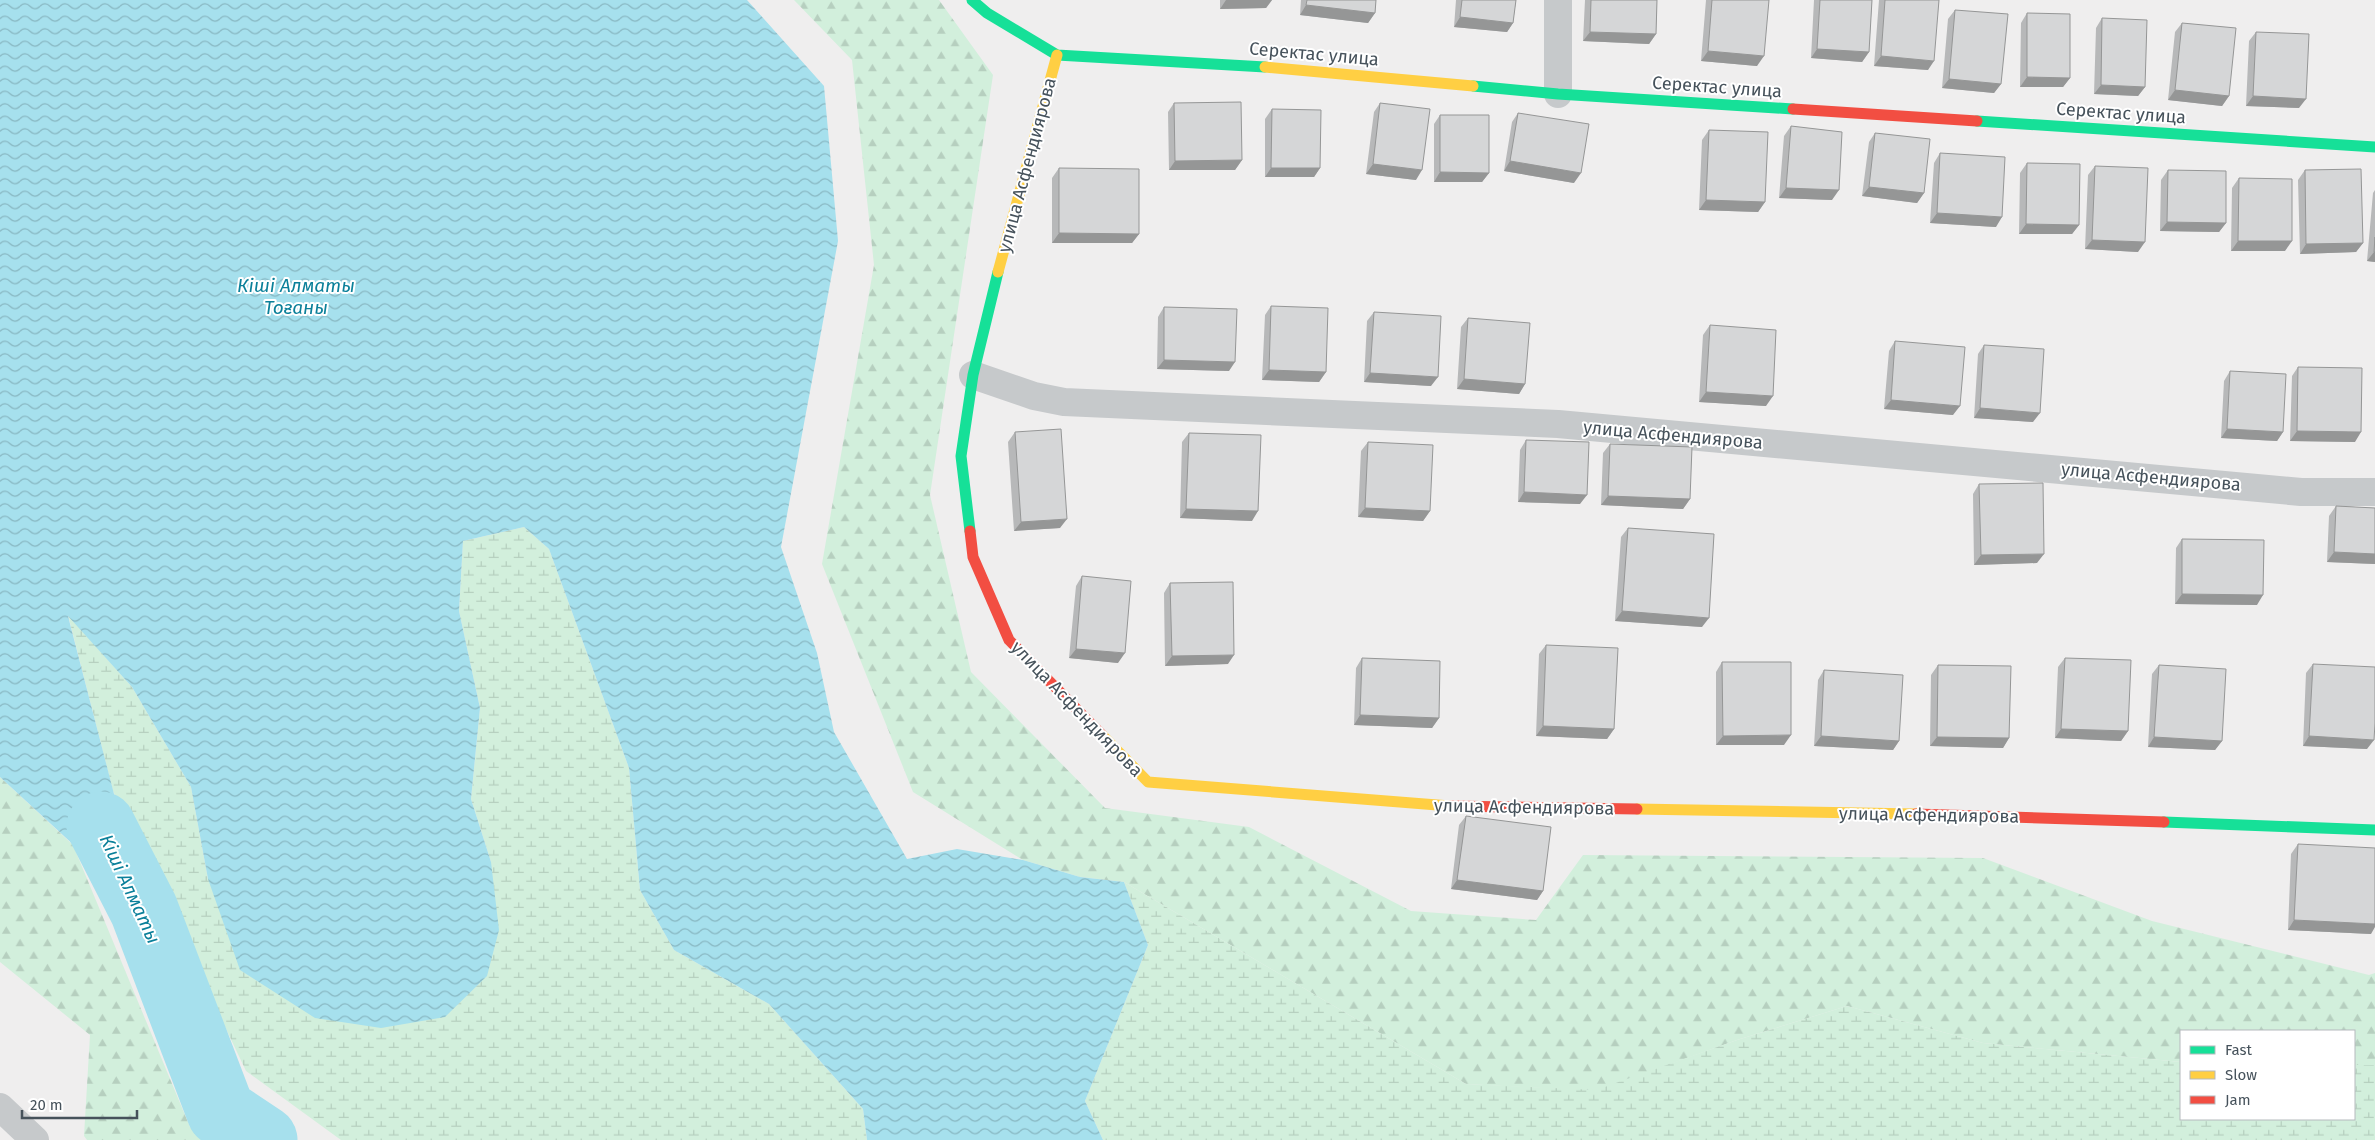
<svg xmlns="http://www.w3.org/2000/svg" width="2375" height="1140" font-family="'Fira Sans',sans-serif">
<defs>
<pattern id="forest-firs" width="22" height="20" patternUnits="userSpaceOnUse" patternTransform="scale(1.25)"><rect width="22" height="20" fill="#d2efdc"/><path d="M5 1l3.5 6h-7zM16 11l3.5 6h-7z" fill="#b6cfbf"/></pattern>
<pattern id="wetland-marsh" width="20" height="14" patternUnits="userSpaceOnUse" patternTransform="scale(1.25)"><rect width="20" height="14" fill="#d2efdc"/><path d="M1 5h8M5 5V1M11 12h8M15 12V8" fill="none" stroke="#b6cfbf"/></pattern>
<pattern id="water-waves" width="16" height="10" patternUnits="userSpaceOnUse" patternTransform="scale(1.25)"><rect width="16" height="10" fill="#a6e0ed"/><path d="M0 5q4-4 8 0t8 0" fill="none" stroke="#89b8c3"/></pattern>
</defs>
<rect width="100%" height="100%" fill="#efeeee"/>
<!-- forest -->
<path fill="url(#forest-firs)" d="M794,0H939L993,75L930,495L971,672L1105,808L1249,827L1411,911L1536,920L1583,855L1983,858L2152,921L2369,975L2375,973V1065H2354V1031H2181V1062L1983,1043L1847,1006L1737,1040L1596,1091L1466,1084L1124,882L1080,877L1023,860L913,792L822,564L874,265L852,60Z
M0,777L73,845L190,1127L209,1140H87L84,1136L90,1035L0,962Z"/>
<!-- wetland -->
<path fill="url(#wetland-marsh)" d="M524,527L549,549L629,768L640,890L674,950L769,1004L863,1109L867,1140H341L246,1071L113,791L68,615L132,687L191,787L208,879L491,862L471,799L480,708L459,611L463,541Z
M1124,882L1466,1084L1596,1090L1737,1040L1847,1006L1983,1043L2181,1062V1119H2354V1065H2375V1140H1103L1085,1101L1148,945Z"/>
<!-- water -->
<path fill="url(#water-waves)" d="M0,0H747L824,86L838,241L781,547L817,653L834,732L907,859L957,849L1023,860L1080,877L1124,882L1148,945L1085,1101L1103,1140H867L863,1109L769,1004L674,950L640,890L629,768L549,549L524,527L463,541L459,611L480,708L471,799L491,862L499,930L487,976L445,1017L381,1028L315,1018L240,970L208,879L191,787L132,687L68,616L144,910L0,777Z"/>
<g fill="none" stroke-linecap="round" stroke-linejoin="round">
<!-- river -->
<path stroke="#a6e0ed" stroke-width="69" d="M101,826L144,910L221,1112L263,1140"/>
<!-- street -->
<path stroke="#c6c9cb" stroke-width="28" d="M1558,94V0
M973,375L1034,396L1064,402L1558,424L2301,492H2375
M0,1107L35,1140"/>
<!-- fast -->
<path stroke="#16e098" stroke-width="11" d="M972,0L987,13L1057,55L1265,67
M1473,86L1558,94L1793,109
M1977,121L2375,147
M970,531L961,456L973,375L998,272
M2164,822L2375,830"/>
<!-- slow -->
<path stroke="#ffcf43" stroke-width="11" d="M1265,67L1473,86
M998,272L1057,55
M1102,735L1148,782L1450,806
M1637,809L1916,814"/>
<!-- jam -->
<path stroke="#f24e42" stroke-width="11" d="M1793,109L1977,121
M970,531L973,557L1009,640L1102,735
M1450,806L1637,809
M1916,814L2164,822"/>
</g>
<!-- wall -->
<path fill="#b7b8b9" d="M1220,0H1272L1266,8L1220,9Z
M1301,0H1376L1375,13L1368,23L1300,15Z
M1456,0H1516L1513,23L1507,32L1454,27Z
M1585,0H1657L1656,34L1649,44L1583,41Z
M1706,0H1769L1757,66L1701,61Z
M1814,0H1872L1869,52L1862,62L1811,58Z
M1879,0H1939L1928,70L1874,66Z
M1955,10L2001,84L1994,93L1942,88L1948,19Z
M2027,13L2070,78L2063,87H2020L2021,23Z
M2102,18L2145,87L2138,96L2094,94L2096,28Z
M2182,23L2229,96L2222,106L2168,100L2175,32Z
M2256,32L2299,108L2246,106L2249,41Z
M1174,103L1242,160L1235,170H1169L1168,112Z
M1380,103L1416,180L1366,174L1374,112Z
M1272,109L1320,168L1314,177H1265V119Z
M1518,113L1574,183L1504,171L1512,122Z
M1440,115L1489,173L1482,182H1434V124Z
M1791,126L1832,200L1779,198L1784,136Z
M1709,130L1765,202L1758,212L1699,210L1702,140Z
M1875,133L1924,193L1917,203L1862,196L1869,142Z
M1940,153L1996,227L1930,223L1934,163Z
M2027,163L2079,225L2072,234H2019L2020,173Z
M2095,166L2138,252L2085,249L2088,175Z
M1059,168L1139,234L1132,243H1052V178Z
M2168,170L2226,223L2219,232L2160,231L2161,180Z
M2305,170L2363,243L2356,252L2300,254L2298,180Z
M2239,178L2285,251H2231L2232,188Z
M2375,190V262L2367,261L2373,193Z
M1271,306L1326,372L1319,382L1262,380L1265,315Z
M1164,307L1229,371L1157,369L1158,317Z
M1374,312L1431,386L1364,382L1367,321Z
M1468,318L1525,384L1519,394L1457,389L1461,327Z
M1710,325L1766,406L1699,402L1703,335Z
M1895,341L1953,415L1884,409L1889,351Z
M1984,345L2033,422L1974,418L1978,354Z
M2298,367L2355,442L2290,441L2292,376Z
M2230,371L2283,432L2277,441L2221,438L2224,381Z
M1015,432L1060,528L1014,531L1008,442Z
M1189,433L1252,521L1180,518L1182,442Z
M1526,440L1580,504L1518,502L1520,450Z
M1368,442L1430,511L1423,521L1358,517L1361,451Z
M1610,444L1690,499L1683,509L1601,505L1603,453Z
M1979,484L2037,563L1974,565L1973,494Z
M2336,506L2375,508V564L2327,562L2329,516Z
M1628,528L1702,627L1615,621L1621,537Z
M2182,539L2257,605L2175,604L2176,548Z
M1082,576L1118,663L1069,658L1076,586Z
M1170,583L1228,664L1165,666L1164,593Z
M1546,645L1614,729L1607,739L1536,736L1539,654Z
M1362,658L1439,718L1432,728L1354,725L1356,668Z
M2065,658L2128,731L2121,741L2055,738L2058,667Z
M1722,662L1784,745H1716V672Z
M2313,664L2367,749L2303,746L2306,673Z
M1938,665L2009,738L2003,748L1930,746L1931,675Z
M2159,665L2222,741L2215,750L2148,747L2152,674Z
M1824,670L1899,741L1893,750L1814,746L1818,680Z
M1466,816L1543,891L1537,900L1451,889L1459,825Z
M2298,844L2371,934L2288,930L2291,854Z"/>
<!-- shaded-wall -->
<path fill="#959696" d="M1226,0H1272L1266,8L1220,9Z
M1306,5L1375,13L1368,23L1300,15Z
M1460,17L1513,23L1507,32L1454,27Z
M1590,32L1656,34L1649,44L1583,41Z
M1817,49L1869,52L1862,62L1811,58Z
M1708,51L1764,56L1757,66L1701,61Z
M1881,56L1934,61L1928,70L1874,66Z
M2027,77L2070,78L2063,87H2020Z
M1949,79L2001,84L1994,93L1942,88Z
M2101,85L2145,87L2138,96L2094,94Z
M2175,90L2229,96L2222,106L2168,100Z
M2253,96L2306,99L2299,108L2246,106Z
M1242,160L1235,170H1169L1175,161Z
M1510,161L1581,173L1574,183L1504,171Z
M1373,164L1422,170L1416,180L1366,174Z
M1271,168H1320L1314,177H1265Z
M1440,172L1489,173L1482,182H1434Z
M1869,187L1924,193L1917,203L1862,196Z
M1786,188L1839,190L1832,200L1779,198Z
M1706,200L1765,202L1758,212L1699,210Z
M1937,213L2002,217L1996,227L1930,223Z
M2167,222L2226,223L2219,232L2160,231Z
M2026,224L2079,225L2072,234H2019Z
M1059,233L1139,234L1132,243H1052Z
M2092,240L2145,242L2138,252L2085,249Z
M2238,241H2292L2285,251H2231Z
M2363,243L2356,252L2300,254L2306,244Z
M2374,252H2375V262L2367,261Z
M1164,360L1235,362L1229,371L1157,369Z
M1269,370L1326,372L1319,382L1262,380Z
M1370,373L1438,377L1431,386L1364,382Z
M1464,379L1525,384L1519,394L1457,389Z
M1706,392L1773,396L1766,406L1699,402Z
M1891,400L1960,406L1953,415L1884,409Z
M1980,408L2040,413L2033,422L1974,418Z
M2227,429L2283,432L2277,441L2221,438Z
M2297,431L2361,432L2355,442L2290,441Z
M1524,492L1587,495L1580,504L1518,502Z
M1608,496L1690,499L1683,509L1601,505Z
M1365,508L1430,511L1423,521L1358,517Z
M1186,509L1258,511L1252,521L1180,518Z
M1067,519L1060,528L1014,531L1021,522Z
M2334,552L2375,554V564L2327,562Z
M2044,554L2037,563L1974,565L1981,555Z
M2182,594L2263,595L2257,605L2175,604Z
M1622,611L1709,618L1702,627L1615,621Z
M1076,649L1125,653L1118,663L1069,658Z
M1234,655L1228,664L1165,666L1172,656Z
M1360,715L1439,718L1432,728L1354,725Z
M1543,726L1614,729L1607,739L1536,736Z
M2061,729L2128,731L2121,741L2055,738Z
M1791,735L1784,745H1716L1723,736Z
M1821,736L1899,741L1893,750L1814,746Z
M2309,736L2374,740L2367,749L2303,746Z
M1937,737L2009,738L2003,748L1930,746Z
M2154,737L2222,741L2215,750L2148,747Z
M1457,880L1543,891L1537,900L1451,889Z
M2294,920L2375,924V927L2371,934L2288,930Z"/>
<!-- building -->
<path fill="#d5d6d7" stroke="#959696" d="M1307,0H1376L1375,13L1306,5Z
M1462,0H1516L1513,23L1460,17Z
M1591,0H1657L1656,34L1590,32Z
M1712,0H1769L1764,56L1708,51Z
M1820,0H1872L1869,52L1817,49Z
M1885,0H1939L1934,61L1881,56Z
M1955,10L2008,14L2001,84L1949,79Z
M2027,13L2070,14V78L2027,77Z
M2102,18L2147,20L2145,87L2101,85Z
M2182,23L2236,28L2229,96L2175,90Z
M2256,32L2309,34L2306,99L2253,96Z
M1241,102L1242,160L1175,161L1174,103Z
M1380,103L1430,109L1422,170L1373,164Z
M1272,109L1321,110L1320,168H1271Z
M1518,113L1589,124L1581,173L1510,161Z
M1440,115H1489V173L1440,172Z
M1791,126L1842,132L1839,190L1786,188Z
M1709,130L1768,132L1765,202L1706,200Z
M1875,133L1930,139L1924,193L1869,187Z
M1940,153L2005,157L2002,217L1937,213Z
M2027,163L2080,164L2079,225L2026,224Z
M2095,166L2148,168L2145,242L2092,240Z
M1059,168L1139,169V234L1059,233Z
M2361,169L2363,243L2306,244L2305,170Z
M2168,170L2226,171V223L2167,222Z
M2239,178L2292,179V241H2238Z
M2375,237V252H2374Z
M1271,306L1328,308L1326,372L1269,370Z
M1164,307L1237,309L1235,362L1164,360Z
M1374,312L1441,316L1438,377L1370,373Z
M1468,318L1530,323L1525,384L1464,379Z
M1710,325L1776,330L1773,396L1706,392Z
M1895,341L1965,347L1960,406L1891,400Z
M1984,345L2044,349L2040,413L1980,408Z
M2298,367L2362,368L2361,432L2297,431Z
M2230,371L2286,374L2283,432L2227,429Z
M1061,429L1067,519L1021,522L1015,432Z
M1189,433L1261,435L1258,511L1186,509Z
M1526,440L1589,442L1587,495L1524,492Z
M1368,442L1433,445L1430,511L1365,508Z
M1610,444L1692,447L1690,499L1608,496Z
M2043,483L2044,554L1981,555L1979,484Z
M2336,506L2375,508V554L2334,552Z
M1628,528L1714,534L1709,618L1622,611Z
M2182,539L2264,540L2263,595L2182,594Z
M1082,576L1131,581L1125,653L1076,649Z
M1233,582L1234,655L1172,656L1170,583Z
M1546,645L1618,648L1614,729L1543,726Z
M1362,658L1440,661L1439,718L1360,715Z
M2065,658L2131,660L2128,731L2061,729Z
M1722,662H1791V735L1723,736Z
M2313,664L2375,667V723L2374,740L2309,736Z
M1938,665L2011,666L2009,738L1937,737Z
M2159,665L2226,669L2222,741L2154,737Z
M1824,670L1903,675L1899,741L1821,736Z
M1466,816L1551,827L1543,891L1457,880Z
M2298,844L2375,848V924L2294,920Z"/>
<g text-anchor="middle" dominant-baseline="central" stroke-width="4" stroke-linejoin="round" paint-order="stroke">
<!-- street labels -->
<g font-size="18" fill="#46525b" stroke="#fff">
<text transform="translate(1314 54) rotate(5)">Серектас улица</text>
<text transform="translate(1717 87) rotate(4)">Серектас улица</text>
<text transform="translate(2121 113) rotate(4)">Серектас улица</text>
<text transform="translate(1027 165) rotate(-75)">улица Асфендиярова</text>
<text transform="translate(1673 435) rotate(5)">улица Асфендиярова</text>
<text transform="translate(2151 477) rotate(5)">улица Асфендиярова</text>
<text transform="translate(1077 709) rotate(46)">улица Асфендиярова</text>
<text transform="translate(1524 807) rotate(1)">улица Асфендиярова</text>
<text transform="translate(1929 815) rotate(1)">улица Асфендиярова</text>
</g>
<!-- water labels -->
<g font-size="19" font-style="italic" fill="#0b809a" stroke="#fff">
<text x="296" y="285">Кіші Алматы<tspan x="296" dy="22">Тоғаны</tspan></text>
<text transform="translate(130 889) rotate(65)">Кіші Алматы</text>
</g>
</g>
<!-- legend -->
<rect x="2180" y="1030" width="175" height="90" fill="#ffffff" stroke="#b5babd"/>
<rect x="2190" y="1046" width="25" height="8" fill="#16e098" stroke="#b5babd"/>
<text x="2225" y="1055" font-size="15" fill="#46525b">Fast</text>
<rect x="2190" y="1071" width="25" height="8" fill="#ffcf43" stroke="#b5babd"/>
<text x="2225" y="1080" font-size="15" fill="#46525b">Slow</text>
<rect x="2190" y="1096" width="25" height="8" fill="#f24e42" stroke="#b5babd"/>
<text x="2225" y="1105" font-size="15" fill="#46525b">Jam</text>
<!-- scale -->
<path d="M22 1110v8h115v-8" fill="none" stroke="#46525b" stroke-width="2.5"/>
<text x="30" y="1110" font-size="15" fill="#46525b" stroke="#ffffff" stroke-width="4" paint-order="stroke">20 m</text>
</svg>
